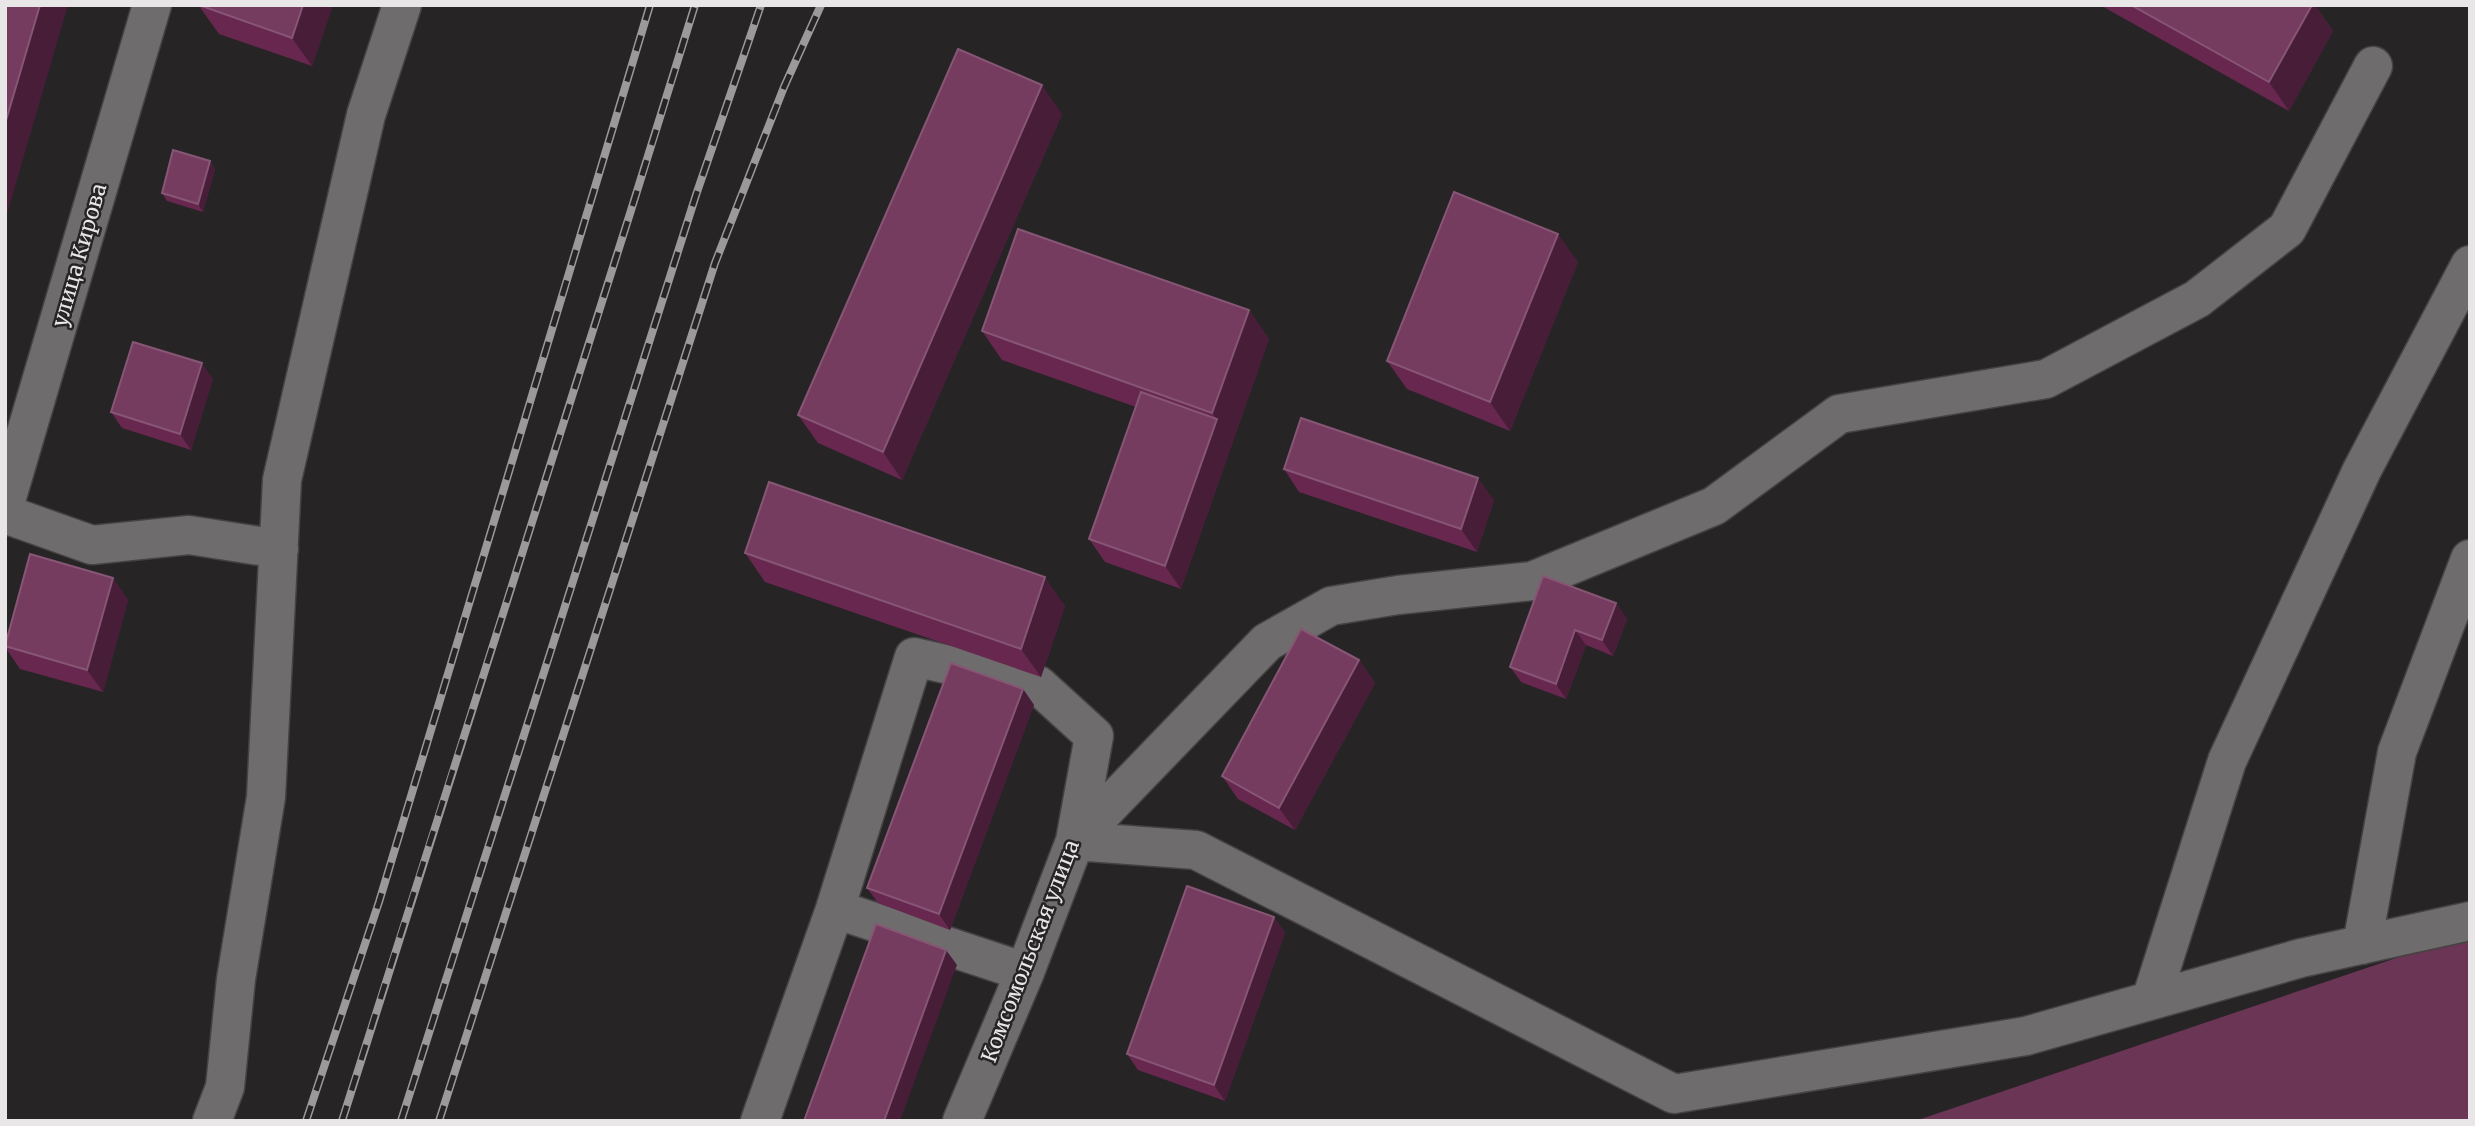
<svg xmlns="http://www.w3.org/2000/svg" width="2475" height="1126" font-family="Merriweather,serif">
<rect width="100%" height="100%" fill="#272426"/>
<!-- green -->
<path fill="#6b3555" d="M2470,933V1121H1915Z"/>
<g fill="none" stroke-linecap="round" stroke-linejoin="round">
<defs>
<path id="minor" d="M5,504L152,5
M5,514L92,545L189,535L279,549
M1075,841L1267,642L1331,606L1398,595L1532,581L1714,506L1839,414L2046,379L2197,299L2287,229L2373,66
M1075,841L1196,850L1674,1094L2026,1036L2301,958L2470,921
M835,909L1025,972
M2362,945L2397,752L2470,559
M2151,1000L2227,761L2362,470L2470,265
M212,1121L225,1087L236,979L266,797L282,480L366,115L402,5
M760,1121L835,909L914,657L1038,685L1094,736L1075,841L1025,972L962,1121"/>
</defs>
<!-- minor casing -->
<use href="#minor" stroke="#444243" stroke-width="41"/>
<!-- minor -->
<use href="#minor" stroke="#6f6c6d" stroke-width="38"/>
<defs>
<path id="rail" d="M306,1121L379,902L650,5
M342,1121C458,749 580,378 695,5
M401,1121L696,195L761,5
M439,1121L715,263L784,87L821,5"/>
</defs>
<!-- rail casing -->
<use href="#rail" stroke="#9c999b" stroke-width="8"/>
<!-- rail -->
<use href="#rail" stroke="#272426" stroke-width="5" stroke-dasharray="16" stroke-linecap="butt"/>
</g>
<!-- wall -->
<path fill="#67274f" d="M333,5L312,66L219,34L199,6Z
M2100,5H2315L2333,31L2289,111Z
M1062,114L902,480L818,443L798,415Z
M210,161L215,169L203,212L167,201L162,193Z
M1578,262L1510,431L1407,389L1387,361Z
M1249,310L1269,339L1181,589L1105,562L1089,539L1136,407L1002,360L982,331Z
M213,379L191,450L122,428L111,412Z
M1284,469L1494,500L1477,552L1299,492Z
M745,553L1065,606L1041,677L765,582Z
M113,578L128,600L103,692L20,669L5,647V644Z
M1616,603L1627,619L1613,656L1586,645L1566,699L1521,682L1510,667Z
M1359,660L1375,683L1295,830L1238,799L1222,776Z
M1023,689L1034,705L950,930L878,903L867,888Z
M1274,917L1285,933L1225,1101L1138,1070L1127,1054Z"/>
<!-- shaded-wall -->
<path fill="#471d38" d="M40,5H68L5,221V124Z
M303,5H333L312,66L292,38Z
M2312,5H2315L2333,31L2289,111L2269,82Z
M1042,85L1062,114L902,480L883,452Z
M210,161L215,169L203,212L198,204Z
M1558,234L1578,262L1510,431L1490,402Z
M1249,310L1269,339L1181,589L1165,566L1217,419L1212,413Z
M202,363L213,379L191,450L180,434Z
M1478,478L1494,500L1477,552L1461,529Z
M1045,577L1065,606L1041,677L1021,649Z
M113,578L128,600L103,692L87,670Z
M1616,603L1627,619L1613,656L1602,640Z
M1575,630L1586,645L1566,699L1556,684Z
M1359,660L1375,683L1295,830L1279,808Z
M1023,689L1034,705L950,930L939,914Z
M1274,917L1285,933L1225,1101L1214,1085Z
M946,950L957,965L900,1121H884Z"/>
<!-- building -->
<path fill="#753c60" stroke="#875675" stroke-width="2" d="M5,5H40L5,124Z
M199,5H303L292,38Z
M2131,5H2312L2269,82Z
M958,49L1042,85L883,452L798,415Z
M173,150L210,161L198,204L162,193Z
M1454,192L1558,234L1490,402L1387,361Z
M1018,229L1249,310L1212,413L982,331Z
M133,342L202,363L180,434L111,412Z
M1141,392L1217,419L1165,566L1089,539Z
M1301,418L1478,478L1461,529L1284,469Z
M769,482L1045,577L1021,649L745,553Z
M30,554L113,578L87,670L5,646Z
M1543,576L1616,603L1602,640L1575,630L1556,684L1510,667Z
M1301,629L1359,660L1279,808L1222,776Z
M951,663L1023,689L939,914L867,888Z
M1187,886L1274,917L1214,1085L1127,1054Z
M876,924L946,950L884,1121H804Z"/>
<g text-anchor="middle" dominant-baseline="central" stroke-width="5" stroke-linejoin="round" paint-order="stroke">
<!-- street labels -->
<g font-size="21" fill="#e8e6e7" stroke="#272426">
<text transform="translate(79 255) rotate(-74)">улица Кирова</text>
<text transform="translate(1030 951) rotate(-69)">Комсомольская улица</text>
</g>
</g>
<!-- border -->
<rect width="2475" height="1126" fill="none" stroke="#e8e6e7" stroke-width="14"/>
</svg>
